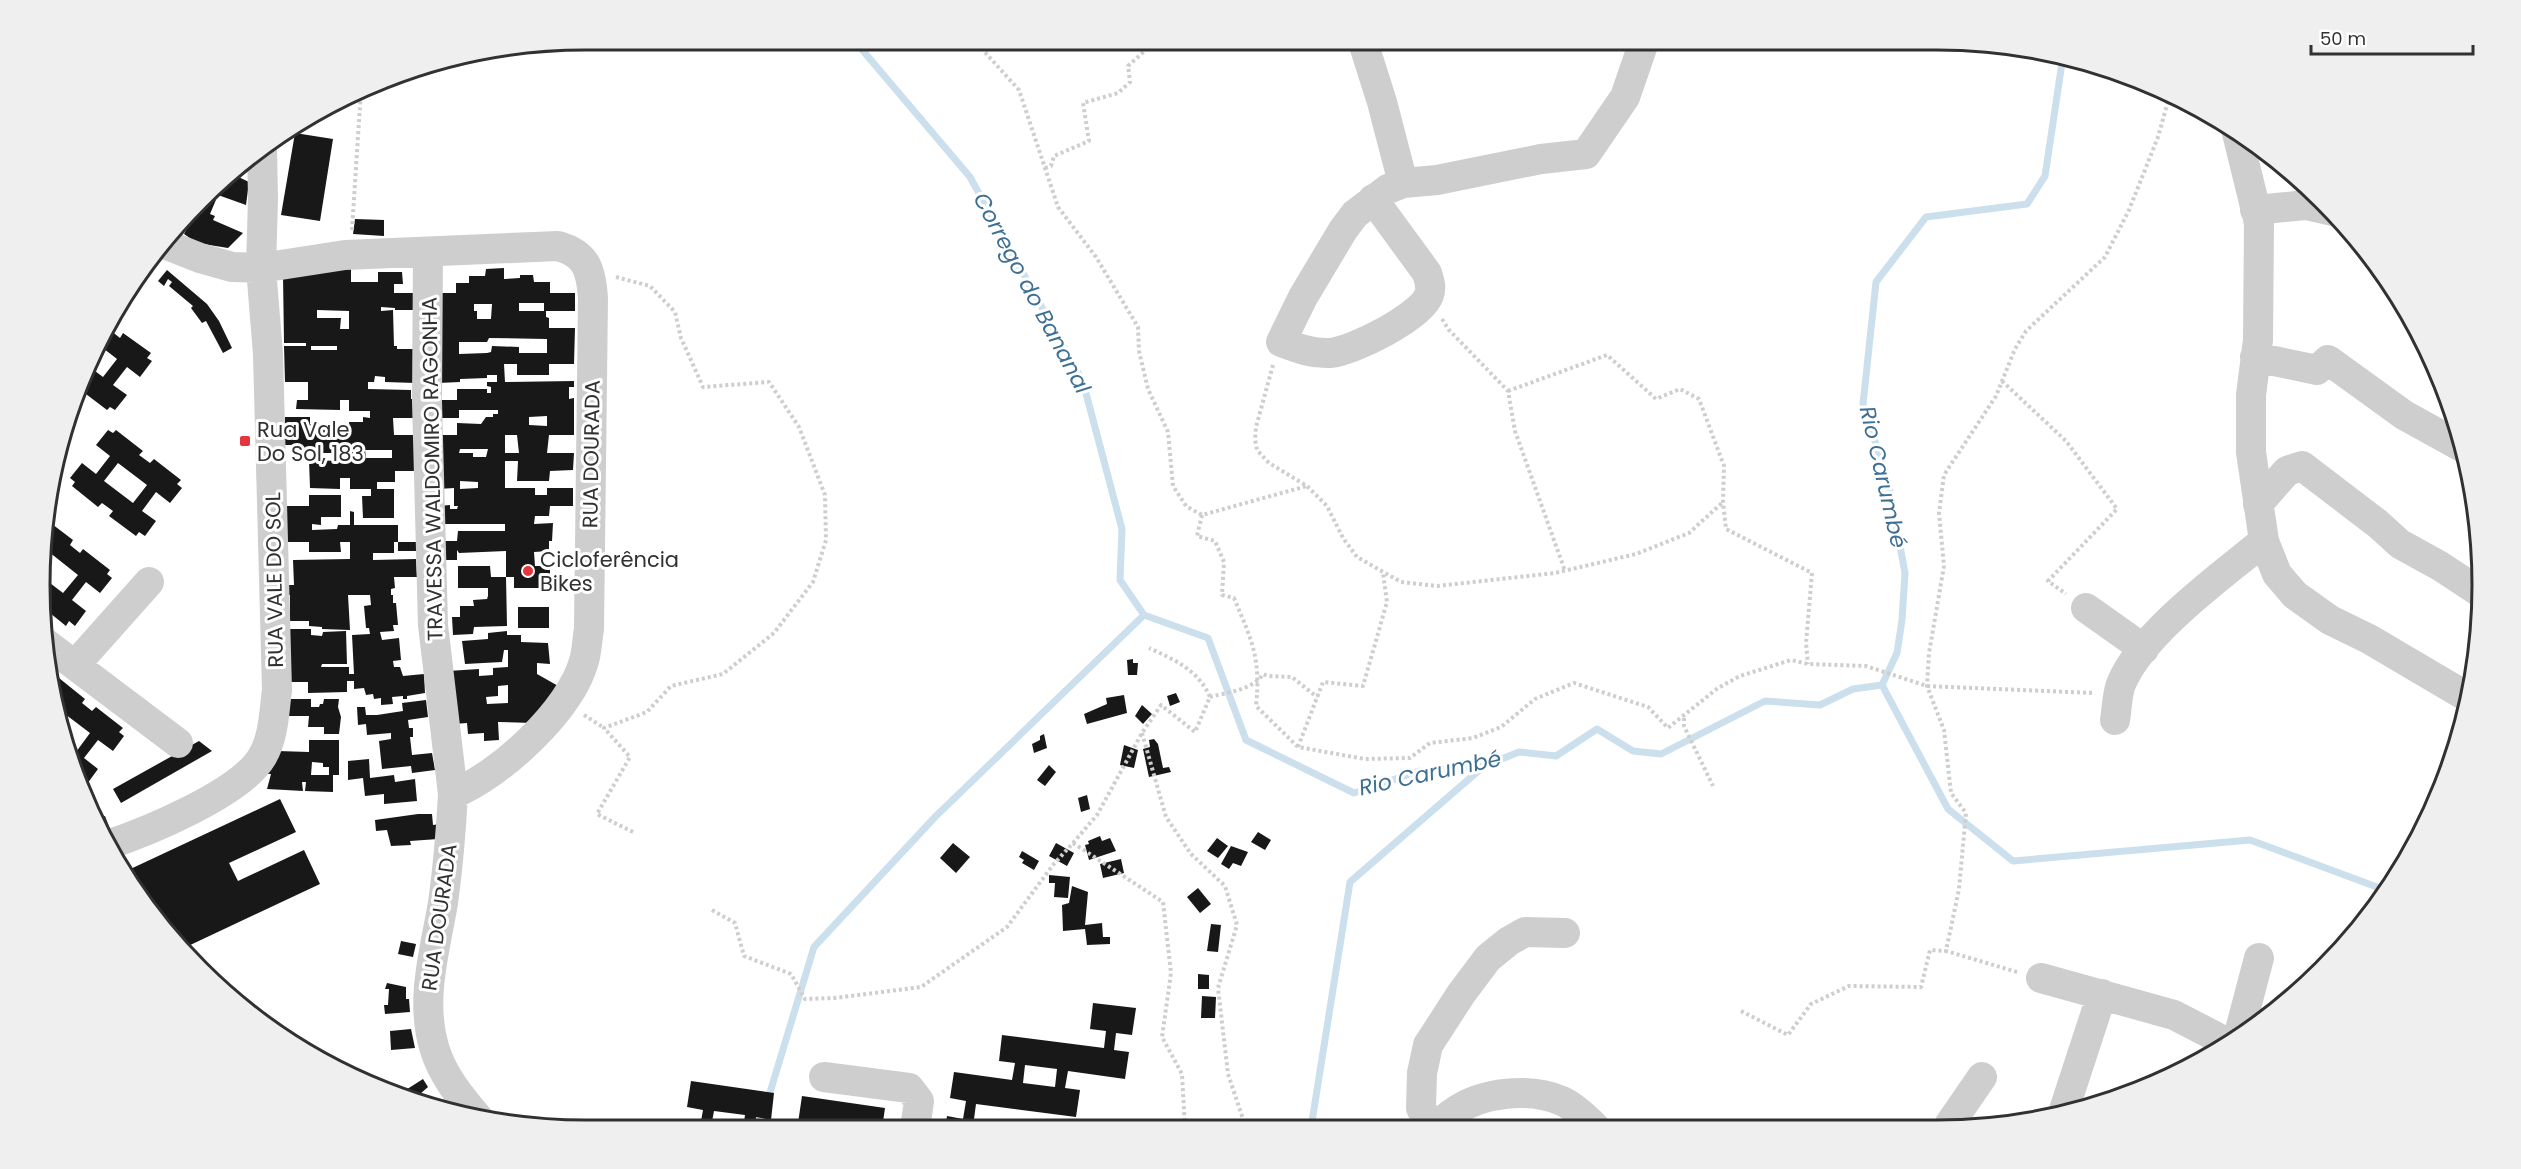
<svg xmlns="http://www.w3.org/2000/svg" width="2521" height="1169" font-family="Poppins,sans-serif">
<rect width="100%" height="100%" fill="#fff"/>
<g fill="none" stroke-linecap="round" stroke-linejoin="round">
<!-- stream -->
<path stroke="#ccdfed" stroke-width="7" d="M853,39L970,177L1083,382L1122,529L1120,580L1144,615
M1144,615L1208,638L1246,740L1354,793L1419,771L1484,766L1519,752L1556,756L1597,729L1633,751L1661,754L1765,701L1820,705L1853,689L1882,685L1897,653L1902,620L1905,573L1888,481L1863,404L1876,282L1926,217L2027,204L2045,176L2063,56
M1882,685L1948,809L2013,861L2250,840L2385,890
M768,1099L814,947L935,817L1144,615
M1311,1128L1350,882L1484,766
M752,1129L764,1110"/>
</g>
<!-- building -->
<path fill="#181818" fill-rule="evenodd" d="M295,133L333,139L320,221L281,215Z
M228,172L249,182L246,205L218,195L210,214L215,216L213,220L243,233L228,248L197,243L184,234L193,218L190,217Z
M355,219L384,220V236L353,234Z
M351,266V282H378V272H402L403,284H394V293H414V310H395V308L381,307V311L393,310L394,346H397V349H415L416,383L385,382V377L375,376L374,382H368V389L411,390V399H415L416,418H393L394,435H416L415,471H395V482H377V489H394V518H363L362,496H371V489H350V478H340V489L310,488L309,460L339,461V453H294L295,445H285V417H310V424L338,425V435H350L349,422H363V417L370,418V411H349V400H340V410L296,409L297,400H308V382H285L284,346H306V343H284L283,275ZM317,310L349,311V329H340L341,318H317ZM311,346H337V350H311ZM365,450H392V458H366Z
M504,268V279L520,278V275H533L534,282H550V293H575V311H546V317L549,318V328H575L574,364H549V375H517V364H504L505,382L574,381V387H569V399L574,398V435H549L547,453H574L573,470L550,471L549,481H517L518,461H505V488H535V495H547V488H573V506H550L549,516H535L534,524L553,523L552,541H549V551L534,552L535,566H550V588H514V577H506V551L459,553L457,550V560H440L439,541H457L458,531H505V524H438V506L450,505V509H457L458,506H454V488L438,489V435H457V423L481,424L486,417H493V414H498V410H459V418H438V400H457V389H487V393H491V387L487,386V382H497V375H487V378L460,379V382L438,383V293H456V283H469V276H485L486,269ZM519,303H544V311H519ZM474,304H492L491,319H477V311H474ZM489,338L547,339V353H519V347L492,346L491,352L487,353L459,354V342H487ZM547,416V426L529,425V417ZM505,435H517L519,453H505ZM460,449H488L486,457H473V453H459ZM460,481L478,482V488L460,489Z
M167,270L207,304L219,321L232,348L223,353L206,321L202,323L191,308L193,306L169,286L172,282L168,279L164,286L158,281Z
M109,321L113,325L110,330L120,338L123,333L151,353L147,358L152,361L140,377L127,367L113,385L127,395L115,410L110,407L107,410L82,391L91,368L103,377L117,359L99,345Z
M108,430L113,433L116,430L143,451L139,455L150,463L154,459L181,480L177,484L182,488L170,503L156,492L142,511L156,521L145,536L139,532L136,536L109,516L113,511L102,503L98,507L72,486L75,482L70,478L82,463L96,474L110,456L96,445ZM118,463L147,485L133,503L104,481Z
M309,495H341V517H321V525L312,524V530L337,529L338,525H350V511L354,512V525H398V542H394V553H373V560L416,559L417,577H394L395,588L391,589V595H393V603H396L398,625H393L394,631L380,632L382,640L399,638L401,660L393,661L394,667H400L403,676L424,674L425,693L407,696V699H403V696L392,697L393,704L381,705V698L374,699L373,694L366,695L364,688L354,689V681H347V692L308,693V682H286V629H311V635L322,636L323,632L346,631L347,664H322L321,667H349V674H354L352,635L370,634L369,628H366L364,606L371,605L370,595H348L350,630L322,629V627L309,626V621H286L290,611V595H285V585H294L293,560L350,559V542H340L341,552H309V542H284L285,506H309Z
M48,521L73,540L70,545L80,553L83,549L110,570L107,574L112,578L100,593L86,582L72,600L86,611L75,626L69,621L66,626L45,609L46,580L63,593L78,575L49,552L47,555Z
M398,542H416V551H398Z
M458,566H490L491,577H506L507,626L474,627L473,634L453,635L452,617H460V606H474L473,600L487,599L488,596V588H458Z
M518,607H549V628H518Z
M507,631V635H521V642L548,643L550,664L537,663V674L560,687L534,723L498,722L499,740L484,741V733L468,734L467,723L454,724L448,671L479,669V676L493,675V668L508,667V650H504L502,662L465,664L462,641L488,639V633ZM508,685V703L487,704L486,697L498,696V686Z
M1133,659V663H1138L1137,675H1128L1127,660Z
M59,678L85,699L82,703L92,711L96,707L123,728L119,732L124,736L113,751L98,740L84,758L98,769L87,784L81,780L79,784L68,760L64,742L76,752L90,733L61,711L57,715L49,680L55,682Z
M1176,693L1180,702L1170,706L1167,696Z
M1124,695L1127,713L1087,724L1084,714L1107,704L1106,698Z
M286,699H311V707H319L320,704H323L324,699H339L338,707L341,717L339,734H324V727H308L309,716H285Z
M426,700L428,717L408,720L409,728H413V737H410L412,755L432,753L435,770L412,773L411,766L382,769L379,741L391,739V733L367,735L366,724L358,725L357,707H365L366,715H377L403,711L402,703Z
M1142,705L1152,714L1143,724L1135,716Z
M1044,734L1047,748L1034,753L1032,744L1040,740V736Z
M1154,739L1158,744L1163,768L1169,767L1171,772L1149,777L1143,749L1150,747L1149,740Z
M309,740H339V775H333V792L305,791L306,782H302L303,791L267,789L271,774H266L278,751L309,752ZM312,762L323,763V767H329V775H311Z
M199,741L212,751L121,803L113,789Z
M1124,745L1138,750L1134,768L1120,765Z
M369,759L370,778L394,775L395,782L415,779L417,801L384,804V794L365,796L363,778L348,780V761Z
M1049,765L1056,772L1045,786L1037,780Z
M1087,795L1090,809L1081,812L1078,798Z
M280,799L296,832L229,863L238,881L304,850L320,884L186,947L124,872Z
M418,814H432L433,825L440,824L438,839L410,841L411,845L391,846L387,830L376,831L375,820Z
M105,816L111,832L102,836L95,819Z
M1258,832L1271,840L1265,850L1251,842Z
M1100,836L1102,841L1110,838L1116,851L1089,860L1085,845L1089,844L1088,841Z
M1217,838L1228,846L1218,858L1207,851Z
M953,843L970,857L956,873L940,858Z
M1056,843L1074,853L1067,866L1049,856Z
M1231,846L1248,852L1241,866L1233,863L1229,869L1221,864Z
M1022,851L1039,861L1034,870L1022,863L1024,860L1019,857Z
M1121,859L1124,873L1103,878L1100,864Z
M1049,875L1070,877L1068,898L1054,897L1055,883H1049Z
M1072,886L1088,892L1085,925L1102,923L1103,937H1110V944L1087,945L1085,929L1063,931L1062,905L1069,903Z
M1198,888L1211,904L1200,913L1187,897Z
M1211,924L1221,925L1218,952L1207,951Z
M401,941L416,944L413,957L398,954Z
M1198,974L1209,975V989H1198Z
M387,983L406,987V999H409L410,1012L385,1014L384,1005H388L389,989H385Z
M1202,996L1216,997L1215,1018H1201Z
M1093,1003L1136,1008L1132,1035L1116,1033L1114,1050L1129,1052L1125,1079L1068,1071L1065,1088L1080,1090L1076,1117L976,1104L974,1119L989,1122L988,1129H945L947,1116L963,1119L966,1101L950,1098L954,1072L1012,1080L1015,1063L999,1061L1002,1035L1104,1048L1106,1031L1090,1029ZM1025,1065L1057,1069L1055,1087L1023,1083Z
M411,1029L415,1048L391,1050L390,1031Z
M423,1079L428,1087L420,1094L430,1105L404,1097L401,1093Z
M691,1081L774,1093L771,1120L756,1117L755,1129H743L745,1115L714,1111L711,1127L717,1130H683L684,1125L700,1127L703,1110L687,1107Z
M802,1096L885,1108L882,1129L824,1127V1129H813V1125L798,1123Z"/>
<g fill="none" stroke-linecap="round" stroke-linejoin="round">
<!-- path -->
<path stroke="#cecece" stroke-width="4" stroke-dasharray="3 3" stroke-linecap="butt" d="M973,39L1019,90L1058,207L1096,257L1138,327L1139,351L1148,389L1168,432L1173,486L1186,506L1202,515L1307,486
M1045,168L1051,166L1054,156L1089,141L1083,103L1118,93L1130,82L1128,66L1158,39
M352,230L361,90
M616,277L650,286L675,312L681,338L703,387L769,382L799,427L825,495L826,540L813,582L774,633L723,674L671,686L647,712L604,728L630,757L597,814L633,832
M1442,319L1449,330L1508,391L1515,431L1565,571
M1273,365L1256,427L1255,439L1257,450L1269,463L1307,486L1327,506L1343,538L1357,557L1401,582L1437,586L1555,573L1636,554L1689,533L1723,502
M2002,381L2066,441L2117,509L2048,581L2066,594
M1508,391L1607,355L1656,399L1680,389L1699,399L1724,466L1723,502L1726,529L1812,573L1806,643L1808,664
M1202,515L1197,536L1215,541L1224,562L1222,595L1234,598C1252,641 1261,658 1256,706L1298,747L1365,759L1410,758L1430,743L1473,738L1501,727L1535,699L1574,683L1648,707L1668,728L1718,688L1740,676L1791,660L1808,664L1866,666L1927,686L2093,693
M1210,697C1228,692 1253,690 1263,674L1268,676L1292,677L1317,697
M584,715L604,728
M1684,718V726L1713,786
M1142,733L1166,817L1191,854L1225,886L1237,925L1218,988L1228,1074L1246,1128
M1298,747L1323,682L1363,686L1387,602L1383,573
M1073,843L1097,815L1142,733L1161,705L1195,732L1210,697C1198,670 1175,660 1149,648
M712,910L735,923L744,956L791,974L805,999L835,998L921,987L1007,927L1053,865L1073,843L1163,902L1171,973L1162,1037L1182,1074L1185,1128
M2017,972L1946,951L1959,889L1966,813L1951,793L1944,730L1927,686L1929,653L1944,566L1939,513L1944,475L1996,396L2015,349L2026,331L2105,257L2129,210L2158,137L2170,94
M1741,1011L1788,1035L1811,1004L1849,986L1921,987L1930,950L1946,951"/>
<!-- minor -->
<path stroke="#cecece" stroke-width="30" d="M1362,39L1382,102L1403,183
M2236,129L2259,223L2258,340L2251,395V452L2264,541L2277,574L2295,595L2330,620L2369,639L2469,698
M1373,199L1427,273C1429,280 1432,287 1429,295C1421,317 1353,351 1330,353C1312,354 1297,348 1281,342L1303,297L1343,230L1355,214L1388,189L1403,183L1437,180L1541,159L1586,154L1625,97L1645,39
M2255,210L2306,205L2332,211
M167,245L200,258L232,267L261,268L345,255L558,246C587,254 591,270 593,298L589,629C587,640 587,651 584,661C570,711 500,775 453,794C451,831 448,867 443,903C435,950 420,999 434,1047C442,1075 461,1098 480,1120
M428,252L427,401L433,625L453,794
M2255,357L2317,370L2328,360L2404,415L2462,447
M2258,504L2287,471L2302,466L2378,524L2400,544L2440,566L2481,593
M2086,608L2144,649
M44,642L178,743
M76,664L149,582
M2115,720C2117,709 2117,694 2121,684C2142,633 2221,576 2264,541
M107,845C147,832 241,793 262,757C274,737 274,712 277,690L268,354L261,268L263,199L262,148
M2041,978L2174,1015L2226,1042
M2239,1034L2259,958
M824,1077L909,1088L919,1101L915,1129
M2064,1110L2102,994
M1949,1125L1982,1077
M1431,1127L1421,1108L1422,1073L1428,1045L1461,994L1488,958L1509,941L1525,932L1565,933
M1436,1127C1442,1122 1447,1116 1454,1112C1482,1092 1530,1087 1562,1101C1573,1106 1586,1118 1595,1127"/>
</g>
<!-- markers -->
<g fill="#e5363d" stroke="#fff" stroke-width="2">
<rect x="239" y="435" width="12" height="12" rx="3"/>
<circle cx="528" cy="571" r="6"/>
</g>
<g text-anchor="middle" dominant-baseline="central" stroke-width="6" stroke-linejoin="round" paint-order="stroke">
<!-- poi labels -->
<g font-size="21" fill="#313131" stroke="#fff" text-anchor="start">
<text x="257" y="429">Rua Vale<tspan x="257" dy="24">Do Sol, 183</tspan></text>
<text x="540" y="559">Cicloferência<tspan x="540" dy="24">Bikes</tspan></text>
</g>
<!-- street labels -->
<g font-size="21" fill="#313131" stroke="#fff">
<text transform="translate(591 454) rotate(-89)">RUA DOURADA</text>
<text transform="translate(432 469) rotate(-91)">TRAVESSA WALDOMIRO RAGONHA</text>
<text transform="translate(274 580) rotate(-91)">RUA VALE DO SOL</text>
<text transform="translate(439 917) rotate(-82)">RUA DOURADA</text>
</g>
<!-- water labels -->
<g font-size="22" font-style="italic" fill="#3e7093" stroke="#fff">
<text transform="translate(1032 293) rotate(62)">Corrego do Bananal</text>
<text transform="translate(1883 477) rotate(77)">Rio Carumbé</text>
<text transform="translate(1430 773) rotate(-12)">Rio Carumbé</text>
</g>
</g>
<!-- crop -->
<path d="M0 0H2521V1169H0ZM585 50H1937A535 535 0 0 1 2472 585V585A535 535 0 0 1 1937 1120H585A535 535 0 0 1 50 585V585A535 535 0 0 1 585 50Z" fill="#efefef" fill-rule="evenodd"/>
<path fill="none" stroke="#313131" stroke-width="3" d="M585 50H1937A535 535 0 0 1 2472 585V585A535 535 0 0 1 1937 1120H585A535 535 0 0 1 50 585V585A535 535 0 0 1 585 50Z"/>
<!-- scale -->
<path d="M2311 45v9h162v-9" fill="none" stroke="#313131" stroke-width="3"/>
<text x="2320" y="45" font-size="18" fill="#313131" stroke="#ffffff" stroke-width="4.5" paint-order="stroke">50 m</text>
</svg>
